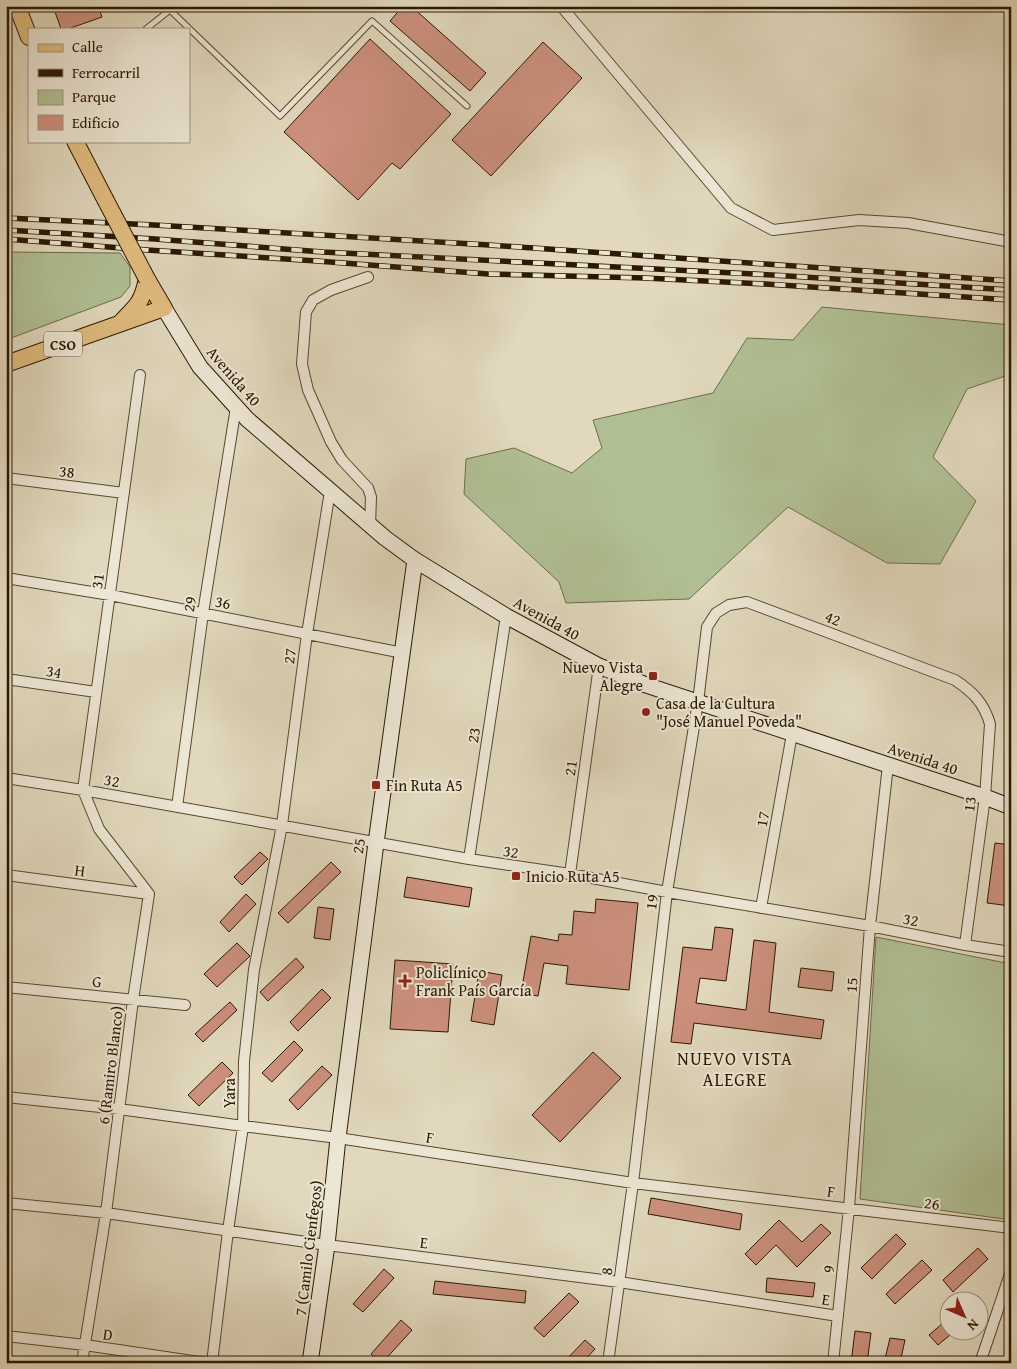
<svg xmlns="http://www.w3.org/2000/svg" width="1017" height="1369" font-family="'Gentium Book Plus',serif">
<rect width="100%" height="100%" fill="#e1d8bd"/>
<filter id="stains"><feTurbulence type="fractalNoise" baseFrequency=".004" numOctaves="4"/><feColorMatrix values="0 0 0 0 .2 0 0 0 0 .09 0 0 0 0 .02 0 0 0 .5 -.17"/></filter>
<radialGradient id="worn" r=".72"><stop offset=".6" stop-color="#630" stop-opacity="0"/><stop offset="1" stop-color="#630" stop-opacity=".3"/></radialGradient>
<!-- green -->
<path fill="#b0bf93" stroke="#6e6c4a" d="M6,252L120,253L130,267V286L121,297L6,340Z
M822,307L1011,325V374L967,389L933,457L976,501L940,564L887,563L788,507L689,599L566,603L559,582L464,494L466,459L514,448L572,473L602,448L593,420L713,393L747,338L793,340Z
M876,937L1011,964V1220L860,1199Z"/>
<!-- building -->
<path fill="#cc907d" stroke="#2c1800" d="M53,6H98L102,17L68,29H61Z
M403,6H411L486,73L470,91L390,21Z
M370,39L451,114L400,169L392,163L358,200L284,132Z
M543,42L582,78L491,176L452,140Z
M995,843L1011,845V906L987,903Z
M260,852L268,859L242,885L234,877Z
M331,862L341,872L288,923L278,913Z
M407,877L472,888L469,907L404,897Z
M246,894L256,904L229,932L220,922Z
M596,899L638,903L629,990L566,984L568,966L544,963L538,996L521,993L531,936L558,941L559,934L572,935L574,911L595,913Z
M318,907L334,909L330,940L314,938Z
M715,927L733,929L726,981L700,978L696,1003L746,1010L754,940L776,943L769,1012L824,1020L821,1039L694,1023L691,1044L671,1042L683,947L712,950Z
M237,943L250,956L217,987L204,974Z
M296,958L304,967L268,1001L260,992Z
M395,960L453,964L448,1032L390,1029Z
M801,968L834,972L832,991L798,987Z
M479,971L502,975L494,1025L471,1021Z
M322,989L331,998L298,1031L290,1022Z
M230,1002L237,1010L203,1042L195,1034Z
M294,1041L303,1050L272,1082L262,1073Z
M593,1052L621,1078L560,1142L532,1115Z
M222,1062L233,1073L199,1106L188,1095Z
M322,1066L332,1075L298,1110L289,1100Z
M651,1198L742,1214L740,1230L648,1214Z
M779,1220L802,1242L821,1224L831,1233L797,1267L776,1245L756,1265L745,1254Z
M896,1234L906,1244L872,1279L861,1268Z
M978,1248L988,1259L953,1292L943,1280Z
M922,1260L932,1270L895,1304L886,1294Z
M384,1269L394,1278L363,1312L353,1304Z
M767,1278L815,1283L813,1297L766,1292Z
M435,1281L526,1291L525,1303L433,1294Z
M569,1293L579,1302L544,1337L534,1328Z
M950,1317V1335L938,1345L929,1335Z
M401,1320L412,1330L382,1363L371,1354Z
M855,1331L871,1333L867,1363H851Z
M890,1338L905,1340L900,1363H884Z
M585,1340L595,1349L582,1363H563Z"/>
<g fill="none" stroke-linecap="round" stroke-linejoin="round">
<defs>
<path id="lane" d="M170,10L280,116L372,21L467,106
M146,29L175,6"/>
<path id="street" d="M561,6L731,208L773,230L859,220L908,223L1011,242
M368,277L331,290L313,300L306,312L302,364L308,390L331,442L342,460L368,488L371,497L370,526
M6,478L124,493
M6,578L110,595L403,653
M6,679L96,692
M6,778L83,790L469,859L570,874L667,892L870,926L965,945L1011,952
M177,807L203,613L236,407
M469,859L506,616
M570,874L599,666
M6,875L149,894
M761,908L792,734
M6,987L185,1005
M6,1097L119,1109L243,1126L338,1138L633,1183L1011,1228
M6,1203L106,1213L327,1245L619,1282L838,1316
M6,1336L85,1345L206,1363
M82,1363L106,1213L133,1000L149,894L99,829L83,790L140,375
M212,1363L228,1231L243,1126L244,1061L254,970L282,825L307,634L330,491
M608,1363L633,1183L667,892L698,702L707,627L716,613L729,605L747,602L955,680C973,692 984,703 990,724L985,797L965,945
M833,1363L849,1208L870,926L888,765
M980,1363L1011,1271"/>
<path id="secondary" d="M164,308L200,367L247,419L385,538L415,560L506,616L599,666L646,685L985,797L1011,807
M310,1363L327,1245L338,1138L376,843L415,560"/>
<path id="primary" d="M17,6L29,37
M75,141L105,199
M122,321C138,305 142,302 147,279
M6,364L164,308L147,279"/>
</defs>
<!-- lane casing -->
<use href="#lane" stroke="#59482f" stroke-width="7"/>
<!-- street casing -->
<use href="#street" stroke="#59482f" stroke-width="12"/>
<!-- secondary casing -->
<use href="#secondary" stroke="#2c1800" stroke-width="17"/>
<!-- primary casing -->
<use href="#primary" stroke="#2c1800" stroke-width="18"/>
<!-- lane -->
<use href="#lane" stroke="#ece6d4" stroke-width="5"/>
<!-- street -->
<use href="#street" stroke="#ece6d4" stroke-width="10"/>
<!-- secondary -->
<use href="#secondary" stroke="#ece6d4" stroke-width="15"/>
<!-- primary -->
<use href="#primary" stroke="#e0bc7e" stroke-width="16"/>
<defs>
<path id="rail" d="M6,218L154,225L489,245L1011,281
M6,230L155,239L323,252L772,275L1011,290
M6,239L147,250L317,261L488,274L645,278L765,284L1011,300"/>
</defs>
<!-- rail casing -->
<use href="#rail" stroke="#2c1800" stroke-width="5.5"/>
<!-- rail -->
<use href="#rail" stroke="#ece6d4" stroke-width="4" stroke-dasharray="11" stroke-linecap="butt"/>
<defs>
<path id="primary-bridge" d="M105,199L147,279"/>
</defs>
<!-- primary-bridge casing -->
<use href="#primary-bridge" stroke="#2c1800" stroke-width="18" stroke-linecap="butt"/>
<!-- primary-bridge -->
<use href="#primary-bridge" stroke="#e0bc7e" stroke-width="16"/>
</g>
<!-- markers -->
<g fill="#8f2418" stroke="#ece6d4" stroke-width="2">
<rect x="648" y="671" width="10" height="10" rx="2.5"/>
<circle cx="646" cy="712" r="5"/>
<rect x="371" y="780" width="10" height="10" rx="2.5"/>
<rect x="511" y="871" width="10" height="10" rx="2.5"/>
<path d="M402.5 973.5h5v5h5v5h-5v5h-5v-5h-5v-5h5z"/>
</g>
<g text-anchor="middle" dominant-baseline="central" stroke-width="4" stroke-linejoin="round" paint-order="stroke">
<!-- shield labels -->
<rect fill="#ece6d4" stroke="#665640" stroke-width="1" x="44" y="331.5" width="38" height="25" rx="4"/>
<g font-size="15" font-weight="bold" fill="#2c1800">
<text x="63" y="344">CSO</text>
</g>
<!-- street labels -->
<g font-size="16" fill="#2c1800" stroke="#ece6d4">
<text transform="translate(234 376) rotate(49)">Avenida 40</text>
<text transform="translate(67 471) rotate(7)">38</text>
<text transform="translate(97 581) rotate(-82)">31</text>
<text transform="translate(223 602) rotate(12)">36</text>
<text transform="translate(189 604) rotate(-81)">29</text>
<text transform="translate(547 618) rotate(29)">Avenida 40</text>
<text transform="translate(833 618) rotate(21)">42</text>
<text transform="translate(289 656) rotate(-83)">27</text>
<text transform="translate(54 671) rotate(9)">34</text>
<text transform="translate(473 735) rotate(-81)">23</text>
<text transform="translate(923 758) rotate(18)">Avenida 40</text>
<text transform="translate(570 768) rotate(-82)">21</text>
<text transform="translate(112 780) rotate(10)">32</text>
<text transform="translate(969 804) rotate(-83)">13</text>
<text transform="translate(762 819) rotate(-80)">17</text>
<text transform="translate(358 846) rotate(-82)">25</text>
<text transform="translate(511 851) rotate(9)">32</text>
<text transform="translate(80 870) rotate(7)">H</text>
<text transform="translate(651 902) rotate(-83)">19</text>
<text transform="translate(911 919) rotate(11)">32</text>
<text transform="translate(97 981) rotate(6)">G</text>
<text transform="translate(851 985) rotate(-86)">15</text>
<text transform="translate(110 1065) rotate(-83)">6 (Ramiro Blanco)</text>
<text transform="translate(229 1093) rotate(-90)">Yara</text>
<text transform="translate(430 1137) rotate(9)">F</text>
<text transform="translate(831 1191) rotate(7)">F</text>
<text transform="translate(932 1203) rotate(7)">26</text>
<text transform="translate(424 1242) rotate(7)">E</text>
<text transform="translate(308 1248) rotate(-83)">7 (Camilo Cienfegos)</text>
<text transform="translate(828 1269) rotate(-84)">9</text>
<text transform="translate(606 1271) rotate(-82)">8</text>
<text transform="translate(826 1299) rotate(9)">E</text>
<text transform="translate(108 1334) rotate(8)">D</text>
</g>
<!-- poi labels -->
<g font-size="16" fill="#2c1800" stroke="#ece6d4" text-anchor="start">
<text x="643" y="667" text-anchor="end">Nuevo Vista<tspan x="643" dy="18">Alegre</tspan></text>
<text x="656" y="703">Casa de la Cultura<tspan x="656" dy="18">"José Manuel Poveda"</tspan></text>
<text x="386" y="785">Fin Ruta A5</text>
<text x="526" y="876">Inicio Ruta A5</text>
<text x="416" y="972">Policlínico<tspan x="416" dy="18">Frank País García</tspan></text>
</g>
<!-- neighbourhood labels -->
<g font-size="18" letter-spacing="1" fill="#2c1800" stroke="#ece6d4">
<text x="735" y="1058">NUEVO VISTA<tspan x="735" dy="21">ALEGRE</tspan></text>
</g>
</g>
<!-- margin -->
<rect width="1017" height="1369" fill="none" stroke="#e1d8bd" stroke-width="25"/>
<rect x="8" y="8" width="1002" height="1354" fill="none" stroke="#2c1800" stroke-width="2.5"/>
<rect x="12" y="12" width="992" height="1344" fill="none" stroke="#2c1800"/>
<!-- legend -->
<rect x="28" y="28" width="162" height="115" fill="#ece6d4" stroke="#9f947f"/>
<rect x="38" y="44" width="25" height="8" fill="#e0bc7e" stroke="#9f947f"/>
<text x="72" y="52" font-size="15" fill="#2c1800">Calle</text>
<rect x="38" y="69" width="25" height="8" fill="#2c1800" stroke="#9f947f"/>
<text x="72" y="78" font-size="15" fill="#2c1800">Ferrocarril</text>
<rect x="38" y="90" width="25" height="15" fill="#b0bf93" stroke="#9f947f"/>
<text x="72" y="102" font-size="15" fill="#2c1800">Parque</text>
<rect x="38" y="115" width="25" height="15" fill="#cc907d" stroke="#9f947f"/>
<text x="72" y="128" font-size="15" fill="#2c1800">Edificio</text>
<!-- north arrow -->
<g transform="translate(964 1316) rotate(135)"><circle r="24" fill="#ece6d4" stroke="#9f947f"/>
<path d="M0-4L9 19L0 12L-9 19Z" fill="#8f2418"/>
<text y="-8" font-size="14" font-weight="bold" text-anchor="middle" fill="#2c1800">N</text>
</g>
<rect width="100%" height="100%" filter="url(#stains)"/>
<rect width="100%" height="100%" fill="url(#worn)"/>
</svg>
